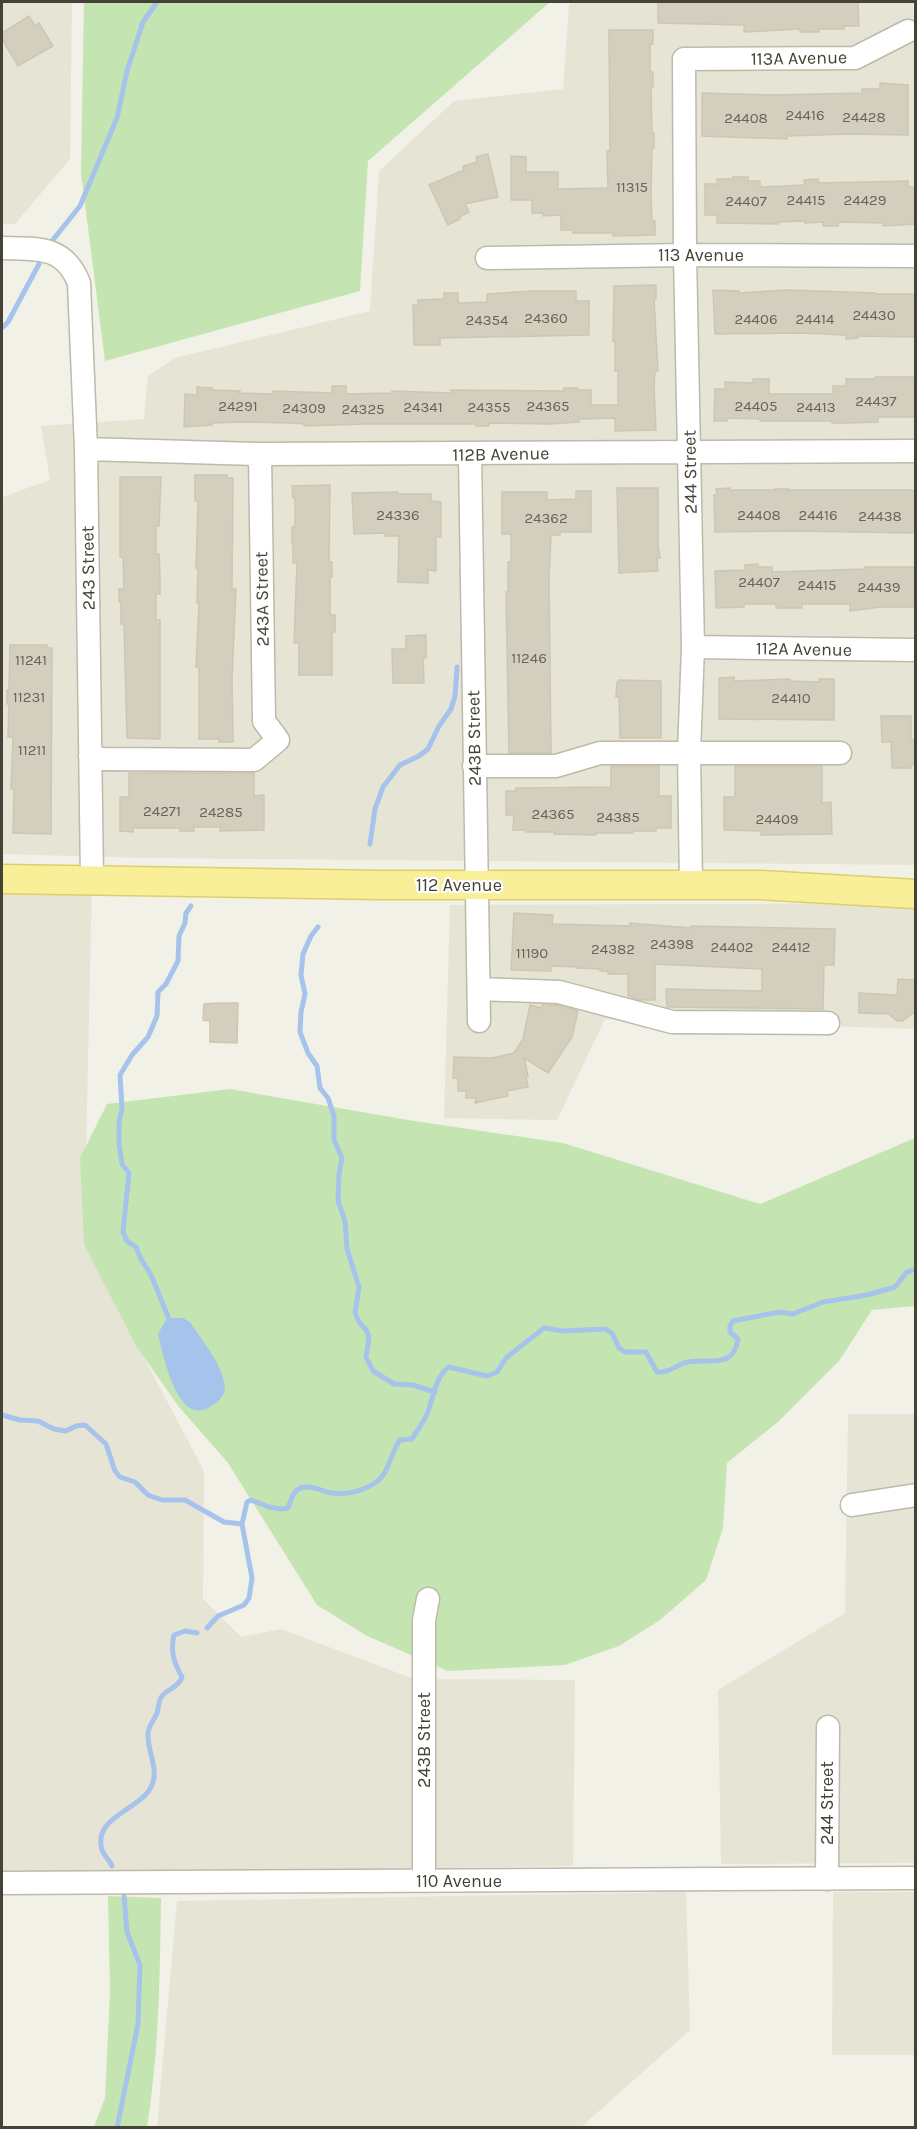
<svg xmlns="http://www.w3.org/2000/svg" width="917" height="2129" font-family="Karla,sans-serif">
<rect width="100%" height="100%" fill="#f2f1e7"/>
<!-- residential -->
<path fill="#e6e4d5" d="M2,2H72L70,159L15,224H2Z
M571,2H913L916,78L915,865L147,858L2,854V497L50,480L41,426L144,419L148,376L175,358L370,311L379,171L454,101L563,89L569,5Z
M2,879L92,880L84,1244L204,1471L203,1599L241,1637L281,1629L414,1679L575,1680L573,1866L2,1875Z
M915,903V1029L605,1019L557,1120L444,1118L450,905Z
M848,1414H915V1863L721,1864L718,1690L845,1613Z
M686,1892L690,2030L581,2127H157L177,1901Z
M833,1892H915V2055H832Z"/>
<!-- green -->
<path fill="#c4e5b1" d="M84,2H550L368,161L360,291L105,361L81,173Z
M230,1089L408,1120L563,1143L760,1204L915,1138V1306L872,1310L839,1361L779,1421L727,1463L723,1528L706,1580L660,1620L619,1646L565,1665L448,1671L367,1636L317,1605L228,1463L179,1407L136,1346L84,1244L80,1158L107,1104Z
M108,1896L161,1898C160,1974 159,2052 147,2127H94L105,2098L110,1993Z"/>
<!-- water -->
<path fill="#a6c3ec" d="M173,1318H183L190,1322C202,1341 222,1363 225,1387C225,1395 219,1401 213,1405C178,1432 163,1354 158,1334L165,1321Z"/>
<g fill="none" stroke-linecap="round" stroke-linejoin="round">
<!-- stream -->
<path stroke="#a6c3ec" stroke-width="5" d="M52,241L80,206L117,118L127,71L143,22L157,2
M2,328L8,322L39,264
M370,844L375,809L383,787L400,765L419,756L428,749L439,726L451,709L455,696L457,667
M318,927L311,936L303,954L301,975L305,994L301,1012L300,1032L308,1053L317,1066L320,1088L328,1098L334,1116V1140L342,1158L339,1174L338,1201L345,1221L347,1249L359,1287L355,1313L359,1322L367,1331L369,1338L366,1357L373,1371L394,1384L413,1385L435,1392
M169,1319L151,1275L141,1259L136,1247L127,1241L123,1232L129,1173L122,1164L119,1144V1123L122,1108L120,1075L132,1055L148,1037L157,1016L158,992L166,984L178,961L179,936L185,923L186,913L191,906
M2,1415L20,1420L38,1421L54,1429L66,1431L76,1426L85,1425L106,1444L115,1471L120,1477L135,1482L148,1495L162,1500H185L224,1522L242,1524
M207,1628L218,1616L244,1605L249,1598L252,1578L242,1524L247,1502L251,1500L269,1507L281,1509L288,1508C291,1501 292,1492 300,1488C308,1485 318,1489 327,1492C343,1496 361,1492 375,1483C390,1473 390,1453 400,1440L412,1439C417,1431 423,1423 427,1414C433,1400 435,1376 449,1367L487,1376L497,1372L506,1358L544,1328L563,1331L605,1329L612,1333L619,1348L625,1352H646L657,1372C668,1373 674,1367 684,1363C706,1356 733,1372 738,1339L730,1332V1326L733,1321L779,1312L793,1314L823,1302L867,1295L895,1287L907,1272L916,1269
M112,1866C110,1860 104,1856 102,1850C92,1816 142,1810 152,1785C159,1768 147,1751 148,1734C148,1726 154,1721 157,1713C159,1707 158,1701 162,1696C169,1688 179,1687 182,1677C174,1663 170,1651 174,1635L185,1631L197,1633
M117,2128L138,2024L140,1965L127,1932L124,1896"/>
</g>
<!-- building -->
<path fill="#d3cebd" stroke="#cec7b0" stroke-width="1.5" d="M658,2H858L859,26H844V29H819V32H800V29L744,32V25L658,23Z
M29,16L35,26L39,23L53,46L18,66L2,39V33Z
M609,30H653V44H650V72H653V87H651L652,133H654V148H652L651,194L652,221H655V235L613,236V233H573V230H561V215L543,216V213H532V200H511V156L526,157V172H558V189L608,188L607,151H610Z
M880,83L908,85V135L849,134L787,136V139L702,136V93L773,95L862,93V89H880Z
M488,154L498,197L465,204L469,212L459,217L460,219L448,225L429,185L464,170L463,166L477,162L476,157Z
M733,177H748V181H760V187L805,185L804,180L818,179L819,183L908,181V187H915V224L883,226V223L838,222V226H823V222L805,223V221L778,222V224L717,223V215H705V184H717V179H733Z
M656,285V299H654L658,371H655L654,387L656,430L615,431V418L579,419V422L549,424L489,423V426H476V424H365L304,426V424L290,423L242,422L212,423V425L184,427L185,394L197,395V387L212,388V390L240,391L239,393L273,394V391L332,393V386H346V394L392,393V391L451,393V390L564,391V388H578V390H591V405H618V371H615V341H613L614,286Z
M713,290L739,291V293L787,290L876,293V294H915V337L858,336V338L846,339V335L802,333L715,334Z
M532,291H576V301H589V335L440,338V345H414L413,305H418V300L444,299V293H458V303L487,302V294Z
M875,377H915V417H878V422L848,423H832V421H760V419L727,418V421H714L715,389H725V382L753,383V379H769V394H833V386H846V379H875Z
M195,475H227V478H233L232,589H236L232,678L233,742H219V739H199V668L196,667L199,603H197L198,568H196L198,501H195Z
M120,477H161L159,526H156V554H159L160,575V594H156V620H160V739L127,738L124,624H121V602H119V589H124L123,557H120Z
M330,485L329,562H332V577H330V614L335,615V632H332V675H299V643H294L297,563H293V544H292V527H295V498H293L292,486Z
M617,488H658V545L660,558H657L658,571L619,573Z
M730,488V490H775V489H789V490H911L915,491V533L793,531L715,532L714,495H717L716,489Z
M576,491H591V532H560V535H551L549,577L551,753H509L506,592H508V562H511V534H502V492H547V500L576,499Z
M398,492V494H431V501L441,502V537H436V571L428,570V583L398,582L399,536H385V533L354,534L352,493Z
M758,564V567H772V572L865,569V567H915V607H881L850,611V604H802V608H776V604H744V607L716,608L715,571L745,570V565Z
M426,635V658H423L424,683H393L392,649H406V636Z
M10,645H47V648H52L51,834L13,833L14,789H11L13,737H8L9,704H7V690H9Z
M734,677V681L790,679V681L819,682V679H834V720L719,719V678Z
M619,680L661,681V738H620L619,697H616L617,682L619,683Z
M881,716H911V740H915V765H911V768H892L891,742H882Z
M611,766H659V796H671V828H656V831H633V833H596V835L554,834V832H526V830H513L514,815H506V791H516V788L611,787Z
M735,766H822V803L831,802L832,834L761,835V831L724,830V797H735Z
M129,773H254V796L264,795V830L220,831V827H194V831H180V828H133V832L120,831V797H129Z
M514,913L553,915L552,924L630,926V923L691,928V926L835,929L834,965H824L823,1009L667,1007L666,989L762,991V969L655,964V1000H640L628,996V974H608V971H600V969L577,968V967L551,966V971L511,970Z
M898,979L915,980V1012L902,1021H897L889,1014L859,1013V993L897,995Z
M218,1003H238L237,1043L210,1042V1021L203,1020L204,1004Z
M530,1005L542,1008V1005H557L578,1011L572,1037L548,1073L524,1058L528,1076H526L528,1087L507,1091L508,1096L475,1103L476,1098H466V1091H458V1078H453L454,1057L492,1058L514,1053L523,1039Z"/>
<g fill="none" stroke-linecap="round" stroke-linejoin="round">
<defs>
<path id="minor" d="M2,248C37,249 64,245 79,283L86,449L92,880
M487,258L685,255L916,256
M86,449L260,454L916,451
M470,454L479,1021
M693,647L916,650
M90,756L102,759L254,760L278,740L264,721L260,454
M474,766H556L600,753H840
M691,884L689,753L693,647L685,255L684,59L855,58L908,31
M479,989L559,992L672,1022L828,1023
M852,1505L916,1495
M827,1879L828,1727
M424,1881V1620L428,1599
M2,1883L916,1878"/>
<path id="major" d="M2,879L381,885H760L916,894"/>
</defs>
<!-- minor casing -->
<use href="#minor" stroke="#bdbaaa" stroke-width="25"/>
<!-- major casing -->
<use href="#major" stroke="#ddcf6a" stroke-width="31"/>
<!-- minor -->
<use href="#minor" stroke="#fff" stroke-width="22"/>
<!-- major -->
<use href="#major" stroke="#f9ef99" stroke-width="28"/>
</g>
<g text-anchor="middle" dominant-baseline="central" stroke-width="4.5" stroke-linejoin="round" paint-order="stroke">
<!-- number labels -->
<g font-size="15" fill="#686558">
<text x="805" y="115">24416</text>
<text x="864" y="117">24428</text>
<text x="746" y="118">24408</text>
<text x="632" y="187">11315</text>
<text x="806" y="200">24415</text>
<text x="865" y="200">24429</text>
<text x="746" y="201">24407</text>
<text x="874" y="315">24430</text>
<text x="546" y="318">24360</text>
<text x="756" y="319">24406</text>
<text x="815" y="319">24414</text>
<text x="487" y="320">24354</text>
<text x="876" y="401">24437</text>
<text x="238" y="406">24291</text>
<text x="548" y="406">24365</text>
<text x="756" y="406">24405</text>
<text x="423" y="407">24341</text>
<text x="489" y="407">24355</text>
<text x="816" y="407">24413</text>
<text x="304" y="408">24309</text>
<text x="363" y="409">24325</text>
<text x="398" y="515">24336</text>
<text x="759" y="515">24408</text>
<text x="818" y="515">24416</text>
<text x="880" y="516">24438</text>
<text x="546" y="518">24362</text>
<text x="759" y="582">24407</text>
<text x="817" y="585">24415</text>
<text x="879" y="587">24439</text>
<text x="529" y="658">11246</text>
<text x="31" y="660">11241</text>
<text x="29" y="697">11231</text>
<text x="791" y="698">24410</text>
<text x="32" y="750">11211</text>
<text x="162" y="811">24271</text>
<text x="221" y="812">24285</text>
<text x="553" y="814">24365</text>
<text x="618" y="817">24385</text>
<text x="777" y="819">24409</text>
<text x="672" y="944">24398</text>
<text x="732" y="947">24402</text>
<text x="791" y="947">24412</text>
<text x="613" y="949">24382</text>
<text x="532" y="953">11190</text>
</g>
<!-- street labels -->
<g font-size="18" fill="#454236" stroke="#fff">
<text transform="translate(799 58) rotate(-1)">113A Avenue</text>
<text x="701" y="255">113 Avenue</text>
<text transform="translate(501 454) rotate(-1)">112B Avenue</text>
<text transform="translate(690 472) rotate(-91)">244 Street</text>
<text transform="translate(88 568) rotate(-91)">243 Street</text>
<text transform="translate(262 599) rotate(-91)">243A Street</text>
<text transform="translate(804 649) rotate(1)">112A Avenue</text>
<text transform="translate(474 738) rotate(-91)">243B Street</text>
<text x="459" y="885">112 Avenue</text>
<text transform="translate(424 1740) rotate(-90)">243B Street</text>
<text transform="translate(827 1803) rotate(-90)">244 Street</text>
<text x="459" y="1881">110 Avenue</text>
</g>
</g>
<!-- border -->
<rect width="917" height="2129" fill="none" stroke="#454236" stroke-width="6"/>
</svg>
